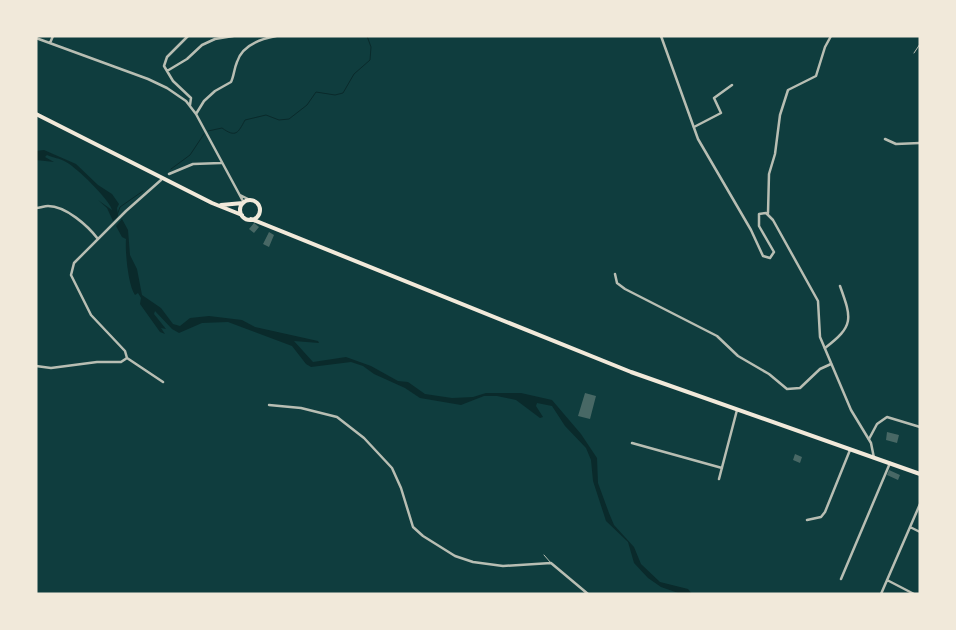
<svg xmlns="http://www.w3.org/2000/svg" width="956" height="630" font-family="'Nunito Sans',sans-serif">
<rect width="100%" height="100%" fill="#0f3d3e"/>
<!-- water -->
<path fill="#0a2a2b" d="M44,150L76,164L98,185L112,194L119,204L117,208L118,216L113,221L107,208L98,200L112,210C110,200 76,167 66,162C60,158 53,158 47,155L45,157L54,162L36,160V151Z
M122,219L128,230L130,255L137,269L142,295L161,308L173,324L180,326L190,318L209,316L242,320L255,327L318,341L319,343L294,341L313,362L346,357L371,366L398,381L408,382L425,394L452,398L473,397L486,393H521L552,400L581,434L597,458L598,483L609,513L614,525L634,547L641,564L660,582L688,589L692,594H681L661,587L648,578L634,563L628,542L606,521L593,481L591,460L586,448L565,426L552,406L537,403L536,406L543,417L540,418L516,400L497,396H484L461,405L420,398L405,388L374,374L363,366L351,362L311,367L306,364L292,346L228,322L202,323L179,333L172,329L155,311L154,314L166,329L161,328L165,334L160,332L140,304L141,298L138,293L135,295C128,285 125,251 126,239L122,237L116,226Z"/>
<g fill="none" stroke-linecap="round" stroke-linejoin="round">
<!-- stream -->
<path stroke="#0a2a2b" stroke-width="1" d="M208,131L222,128C236,138 238,133 245,120L266,115L279,120L289,119L307,105L316,92L335,95L343,93L354,74L370,60L371,47L367,36
M171,169L190,155L204,134
M116,218L120,207L143,191"/>
</g>
<!-- building -->
<path fill="#486865" d="M254,223L259,227L254,233L249,229Z
M269,232L274,235L269,247L263,244Z
M585,393L596,396L590,419L578,416Z
M887,432L899,435L897,443L886,440Z
M795,454L802,457L800,463L793,460Z
M889,470L900,475L898,480L887,475Z"/>
<g fill="none" stroke-linecap="round" stroke-linejoin="round">
<!-- service -->
<path stroke="#b8beb3" stroke-width="1" d="M914,53L920,44
M544,555L551,563"/>
<!-- minor -->
<path stroke="#b8beb3" stroke-width="2.5" d="M188,36L167,57L164,66L173,81L191,98L190,105
M36,38L148,79L167,88L186,101L196,114L244,203
M50,43L53,36
M167,71L187,59L202,45L215,39L233,36
M196,114L204,101L215,91L231,82C234,76 234,69 237,62C242,46 260,39 276,36
M694,127L721,113L714,98L732,85
M885,139L896,144L920,143
M169,174L193,164L221,163
M161,180L126,211L74,263L71,275L91,315L125,351L127,358L163,382
M240,195L250,200
M36,208C40,208 44,206 48,206C66,206 88,226 98,239
M768,213L769,174L775,154L780,115L788,90L816,76L825,47L831,36
M615,274L617,283L625,289L717,336L738,356L769,374L787,389L800,388L820,369L831,364
M825,348C854,326 852,319 840,286
M36,366L51,368L97,362H121L127,358
M269,405L301,408L337,417L364,438L392,468L401,488L413,527L423,536L455,556L473,562L503,566L551,563L588,594
M869,439L877,424L887,417L920,427
M632,443L722,468
M719,479L737,410
M807,520L821,517L825,512L850,450
M910,527L920,532
M841,579L890,463
M887,580L914,594
M881,594L920,504"/>
<!-- tertiary -->
<path stroke="#b8beb3" stroke-width="2.5" d="M661,36L698,139L751,230L763,256L770,258L774,252L759,226V214L766,213L773,220L818,301L820,337L851,410L871,443L874,458"/>
<!-- primary -->
<path stroke="#f1e9da" stroke-width="4" d="M36,114L212,203L242,215
M240 210a10 10 0 1 1 20 0a10 10 0 1 1-20 0Z
M221,205L243,203
M251,219L631,372L920,474"/>
</g>
<!-- border -->
<rect width="956" height="630" fill="none" stroke="#f1e9da" stroke-width="75"/>
</svg>
